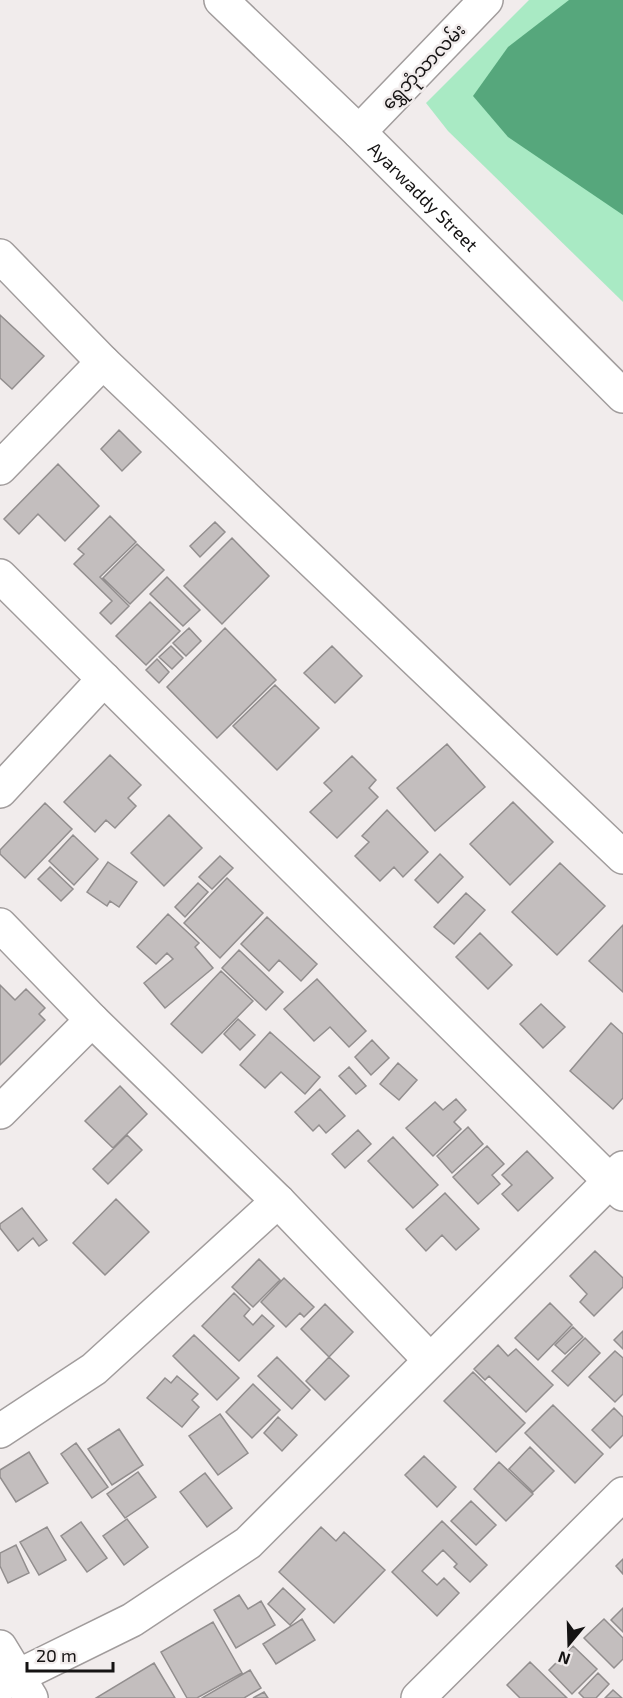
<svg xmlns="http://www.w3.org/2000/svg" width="623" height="1698" font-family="'Exo 2','Noto Sans Myanmar',sans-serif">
<rect width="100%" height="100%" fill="#f1ecec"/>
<!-- green -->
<path fill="#a9eac4" d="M529,0H623V302L448,131L426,103Z"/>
<!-- water -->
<path fill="#56a77c" d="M569,0H623V215L508,137L473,96L508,47Z"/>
<!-- building -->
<path fill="#c3bebe" stroke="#928e8e" stroke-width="1.5" d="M0,315L44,356L12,389L0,378Z
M119,430L141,452L122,471L101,449Z
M58,464L99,506L65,541L38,514L19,534L4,519Z
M110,516L136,542L100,577L129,606L111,624L100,613L112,601L74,564L84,554L78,549Z
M215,522L225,532L200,557L190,546Z
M232,538L269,576L222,624L184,586Z
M137,544L164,570L130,604L103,578Z
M167,577L200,610L183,626L150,594Z
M150,602L180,631L146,665L116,636Z
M189,628L201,641L186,656L173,643Z
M225,628L276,680L217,738L167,687Z
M171,646L183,658L172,669L159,657Z
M332,646L362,676L335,703L304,673Z
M157,659L169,672L159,683L146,670Z
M275,685L319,728L277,770L233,726Z
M447,744L485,787L435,831L397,788Z
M110,755L141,785L128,798L136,806L115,828L106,820L95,832L64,802Z
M352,756L376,780L369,788L378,797L337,838L310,812L332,791L324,783Z
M513,802L553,842L510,885L470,844Z
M45,803L72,829L25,878L0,854V850Z
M387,810L428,852L403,877L394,867L380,881L355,856L369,842L362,836Z
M169,815L202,848L164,886L131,853Z
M73,835L98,859L74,885L49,861Z
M440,854L463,877L438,903L415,880Z
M220,856L233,868L212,889L199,877Z
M108,862L137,882L119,907L110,901L107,906L87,892Z
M560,863L605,906L557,955L512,912Z
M50,867L73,889L61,901L38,879Z
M227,878L263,913L220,958L184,923Z
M198,883L208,892L185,917L175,907Z
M466,893L485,910L454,944L434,927Z
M168,914L199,943L195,947L213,968L165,1008L144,983L173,959L167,953L156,964L137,947Z
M267,917L317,964L301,981L279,960L269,971L241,944Z
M623,925V992L589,961Z
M480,933L512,965L488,989L456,957Z
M239,950L283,992L266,1010L222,968Z
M221,971L253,1001L202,1053L171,1024Z
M317,979L366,1031L349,1047L330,1027L314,1041L284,1009Z
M0,985L15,1000L26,989L45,1008L39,1014L45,1020L0,1065Z
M541,1004L565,1027L543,1048L520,1024Z
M238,1019L255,1035L240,1050L224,1034Z
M611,1023L623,1034V1098L613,1109L570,1071Z
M270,1032L320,1077L305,1094L281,1072L265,1088L240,1065Z
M372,1040L389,1058L371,1075L355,1057Z
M398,1063L417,1080L399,1100L380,1084Z
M349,1067L366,1086L356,1094L339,1076Z
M120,1086L147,1114L113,1148L85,1121Z
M320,1089L345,1116L326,1133L319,1125L313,1131L295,1112Z
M456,1099L466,1110L454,1122L461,1129L433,1156L406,1128L435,1102L443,1110Z
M468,1127L483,1144L452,1173L437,1156Z
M358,1130L371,1144L345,1168L332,1154Z
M127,1135L142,1150L108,1184L93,1169Z
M393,1137L438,1185L413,1208L368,1161Z
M487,1146L504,1164L492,1175L500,1184L478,1204L453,1177Z
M527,1151L553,1178L518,1211L502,1194L512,1185L502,1175Z
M445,1193L479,1229L456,1250L442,1235L426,1251L406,1229Z
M116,1199L149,1232L105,1275L73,1243Z
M22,1208L47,1240L39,1246L33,1238L18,1251L0,1228V1224Z
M595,1251L623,1278V1287L594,1316L580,1302L587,1294L570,1276Z
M259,1259L280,1280L253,1307L232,1287Z
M284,1278L314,1307L304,1317L300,1313L286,1327L261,1302Z
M234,1293L250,1309L244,1316L253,1325L262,1315L274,1326L239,1361L202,1326Z
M550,1303L572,1325L538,1360L515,1338Z
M325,1304L353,1332L329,1357L301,1329Z
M573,1327L583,1337L565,1354L555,1345Z
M623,1331V1349L614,1340Z
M194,1335L239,1378L217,1400L173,1356Z
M585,1338L600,1353L568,1386L552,1371Z
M498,1345L508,1356L516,1349L553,1385L526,1412L489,1376L485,1380L474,1369Z
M615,1351L623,1358V1394L615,1402L589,1377Z
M277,1357L310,1390L292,1409L258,1376Z
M329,1357L349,1376L325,1400L306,1381Z
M473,1372L525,1423L496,1452L444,1401Z
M177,1376L198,1394L192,1400L199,1407L182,1427L147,1398L165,1378L171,1383Z
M253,1384L280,1410L252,1438L226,1412Z
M553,1405L603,1454L575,1483L525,1433Z
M614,1408L623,1417V1435L610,1448L592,1430Z
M220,1414L248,1453L218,1475L189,1436Z
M278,1417L297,1435L282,1451L264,1433Z
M119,1429L143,1465L112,1485L88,1449Z
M76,1443L108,1487L92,1498L61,1454Z
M530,1447L554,1471L533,1492L509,1469Z
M29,1452L48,1483L16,1502L0,1477V1470Z
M424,1456L456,1487L437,1507L405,1475Z
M499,1462L533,1494L506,1521L474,1489Z
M138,1472L156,1497L125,1518L107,1494Z
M205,1473L232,1508L207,1527L180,1492Z
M471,1501L496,1525L476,1545L451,1521Z
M127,1519L148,1547L124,1565L103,1536Z
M442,1521L487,1565L470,1582L454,1567L457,1564L443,1550L422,1571L437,1585L444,1578L459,1593L437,1616L392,1572Z
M81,1522L107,1558L87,1572L61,1536Z
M47,1527L66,1560L39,1575L20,1542Z
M321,1527L336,1541L344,1532L385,1570L334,1623L279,1572Z
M16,1545L29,1573L8,1583L0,1566V1553Z
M623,1559V1574L616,1566Z
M283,1588L305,1609L290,1625L268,1604Z
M239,1595L248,1609L261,1601L275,1625L236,1648L214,1610Z
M623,1608V1632L611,1620Z
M302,1619L315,1640L276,1664L263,1644Z
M604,1619L623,1638V1659L614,1668L584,1638Z
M213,1622L242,1673L197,1698H187L161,1652Z
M573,1646L597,1669L572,1694L549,1670Z
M530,1662L567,1698H520L507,1685Z
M154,1663L175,1698H96Z
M250,1670L261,1688L244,1698H202Z
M598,1673L609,1684L596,1698H584L579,1693Z
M613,1690L622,1698H605Z
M264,1692L268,1698H253Z"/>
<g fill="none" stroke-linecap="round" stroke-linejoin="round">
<defs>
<g id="minor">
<path id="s1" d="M221,0L359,132L623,396"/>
<path d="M359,132L486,0"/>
<path d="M0,256L103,362L623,857"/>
<path d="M0,468L103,362"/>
<path d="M0,576L623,1194"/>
<path d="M0,791L104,679"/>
<path d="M0,925L92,1020L278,1201L430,1360"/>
<path d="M0,1112L92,1020"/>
<path d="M0,1431L94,1369L278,1201"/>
<path d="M0,1647L31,1698"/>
<path d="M0,1685L132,1620L248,1543L623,1168"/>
<path d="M418,1698L623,1494"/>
</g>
</defs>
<!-- minor casing -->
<use href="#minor" stroke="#a19c9c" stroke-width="36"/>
<!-- minor -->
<use href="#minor" stroke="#fff" stroke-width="33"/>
</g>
<g text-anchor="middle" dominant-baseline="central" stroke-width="5" stroke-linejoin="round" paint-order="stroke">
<!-- street labels -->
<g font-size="18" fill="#151313" stroke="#f1ecec">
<text transform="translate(423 66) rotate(-46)">ရွှေဘုံသာလမ်း</text>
<text stroke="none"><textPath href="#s1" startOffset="282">Ayarwaddy Street</textPath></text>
</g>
</g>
<!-- north arrow -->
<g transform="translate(569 1644) rotate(199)" stroke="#f1ecec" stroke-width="4.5" paint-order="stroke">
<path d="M0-4.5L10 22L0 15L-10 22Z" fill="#151313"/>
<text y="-9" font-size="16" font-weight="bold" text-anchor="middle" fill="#151313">N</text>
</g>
<!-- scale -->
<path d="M27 1662v9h86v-9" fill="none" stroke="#151313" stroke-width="3"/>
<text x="36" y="1662" font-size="18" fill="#151313" stroke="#f1ecec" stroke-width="4.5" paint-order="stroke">20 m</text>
</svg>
